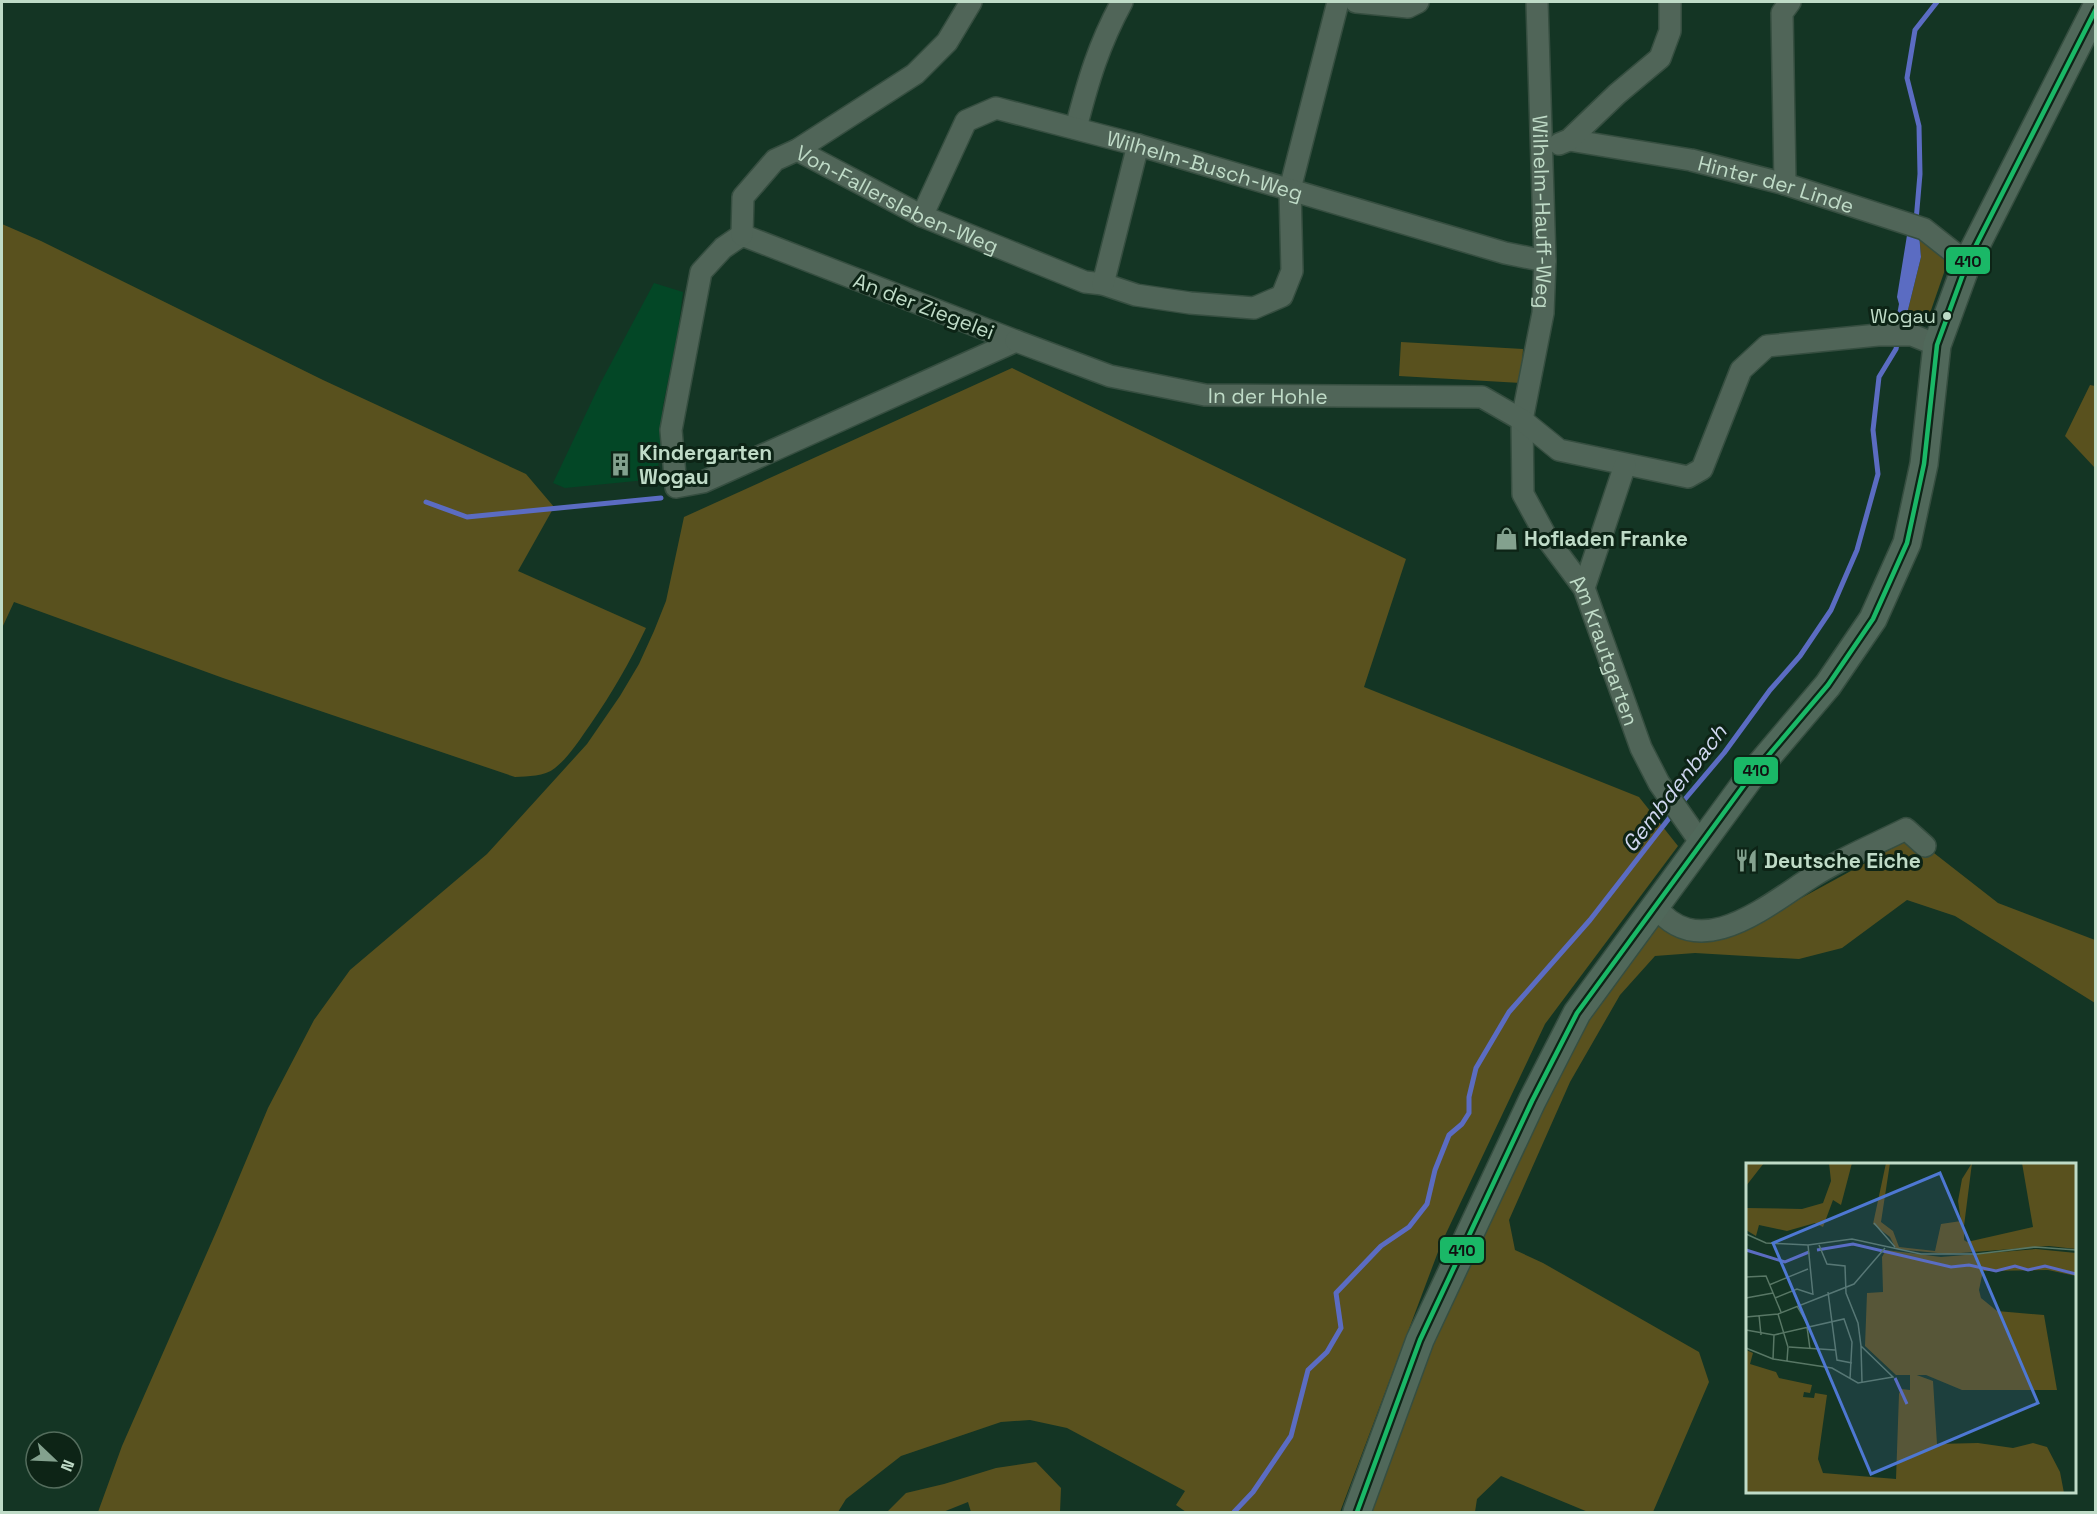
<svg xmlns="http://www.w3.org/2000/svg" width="2097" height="1514" font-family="'Space Grotesk',sans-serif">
<rect width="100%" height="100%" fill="#143524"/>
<!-- built -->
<path fill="#034726" d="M654,283L683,292L678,331L662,411L667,412L656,479L565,488L553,483L600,384Z"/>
<!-- green -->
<path fill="#59511e" d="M2,224L41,241L323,380L526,474L554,507L518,571L646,628C630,662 612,693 590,725C580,739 569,757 555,768C544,777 528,776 515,777L223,678L14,602L2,628Z
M1919,233L1948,261L1928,319C1923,330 1915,327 1904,326L1921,257Z
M1401,342L1523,349L1521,383L1399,376Z
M1012,368L1406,559L1364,687L1639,797L1678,846L1545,1024L1441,1244L1340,1512H1186L1176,1505L1185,1491L1067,1428L1030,1420L1001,1422L901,1456L846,1499L838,1512H98L122,1446L217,1230L268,1108L314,1020L350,970L487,854L587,744L620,696L639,664L654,631L666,601L684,517Z
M2090,385L2095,386V468L2065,436Z
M1924,831L1925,846L1998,903L2095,940V1003L1955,916L1907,900L1842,948L1799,959L1695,953L1655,956L1620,995L1570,1082L1509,1220L1515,1250L1543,1263L1699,1352L1709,1382L1653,1512H1588L1501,1476L1477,1499L1475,1512H1366L1444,1314L1575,1036L1652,922L1697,939L1761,920Z
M1036,1462L1061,1488L1060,1512H971L968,1502L943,1512H887L906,1493L944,1484L996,1468Z"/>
<!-- water -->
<path fill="#5b6cc2" d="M1908,229L1919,233L1921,257L1904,326L1895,325L1899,304L1897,297Z"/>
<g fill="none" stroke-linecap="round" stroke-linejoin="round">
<!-- stream -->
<path stroke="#5b6cc2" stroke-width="5" d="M1916,221L1920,174L1919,126L1907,78L1915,30L1937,2
M426,502L467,517L661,498
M1680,805L1724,753L1770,690L1800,656L1831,610L1857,550L1878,474L1873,430L1879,377L1896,349L1898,339
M1234,1512L1253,1492L1291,1436L1308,1370L1327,1352L1341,1328L1336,1293L1381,1246L1409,1227L1427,1204L1435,1170L1449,1135L1462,1124L1469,1113V1097L1476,1068L1509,1012L1590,920L1674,812"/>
<defs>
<g id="minor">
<path d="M1356,2L1408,7L1418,2"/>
<path id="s1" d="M1537,2L1545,261L1543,313L1522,420L1523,494L1548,540L1584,588L1641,748L1659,783L1701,843"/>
<path d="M1076,128C1088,81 1099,44 1122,2"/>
<path id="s2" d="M1569,140L1691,160L1785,184L1924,229L1967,263"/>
<path d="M1559,144L1569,140L1617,94L1660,58L1670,31V2"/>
<path id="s3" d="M797,150L922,216L1085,282L1103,284L1136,295L1190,303L1254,308L1282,296L1292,271L1290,189L1338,2"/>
<path d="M1785,184L1782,13L1790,2"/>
<path id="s4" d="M922,216L966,121L996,108L1138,145L1505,253L1545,261"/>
<path d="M742,235L1016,341L703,482L676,487L671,430L701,272L723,248Z"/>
<path d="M742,235L743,197L775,160L797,150L915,74L947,42L971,2"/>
<path d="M1103,284L1138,145"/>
<path id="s5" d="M1016,341L1110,376L1205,395L1482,397L1522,420L1559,450L1688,477L1702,469L1741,370L1767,346L1878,335H1912L1937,345"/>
<path d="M1584,588L1625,465"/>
<path d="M1655,906C1701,966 1771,902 1815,875C1844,857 1876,844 1906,829L1925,846"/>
</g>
<path id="major" d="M1357,1512L1420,1340L1532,1101L1577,1013L1750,777L1828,685L1873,619L1907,543L1924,464L1937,345L1967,263L2096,8"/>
</defs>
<!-- minor casing -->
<use href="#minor" stroke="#364e40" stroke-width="24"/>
<!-- major casing -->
<use href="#major" stroke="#364e40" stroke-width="30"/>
<!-- minor -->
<use href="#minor" stroke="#506558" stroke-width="21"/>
<!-- major -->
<use href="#major" stroke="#50685a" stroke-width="27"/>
<defs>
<path id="bus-1" d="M1357,1512L1420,1340L1532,1101L1577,1013L1750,777L1828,685L1873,619L1907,543L1924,464L1937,345L1967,263L2096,9"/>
</defs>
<!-- bus-1 casing -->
<use href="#bus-1" stroke="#0d2416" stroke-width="9"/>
<!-- bus-1 -->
<use href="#bus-1" stroke="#1ab867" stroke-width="4.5"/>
</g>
<!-- icons -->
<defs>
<symbol id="building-bare" viewBox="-9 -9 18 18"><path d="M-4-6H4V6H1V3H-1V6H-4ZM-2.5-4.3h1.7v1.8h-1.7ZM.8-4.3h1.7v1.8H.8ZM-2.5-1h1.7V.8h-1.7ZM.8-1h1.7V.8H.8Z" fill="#83a18e" stroke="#0d2416" stroke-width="2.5" paint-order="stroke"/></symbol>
<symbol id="shop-bare" viewBox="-9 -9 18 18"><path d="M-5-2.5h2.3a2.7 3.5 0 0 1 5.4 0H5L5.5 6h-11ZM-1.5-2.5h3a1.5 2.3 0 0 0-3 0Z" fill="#83a18e" stroke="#0d2416" stroke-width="2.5" paint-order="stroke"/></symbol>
<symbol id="restaurant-bare" viewBox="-9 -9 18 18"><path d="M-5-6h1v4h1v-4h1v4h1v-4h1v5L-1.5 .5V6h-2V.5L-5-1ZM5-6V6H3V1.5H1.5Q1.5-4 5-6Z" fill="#83a18e" stroke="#0d2416" stroke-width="2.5" paint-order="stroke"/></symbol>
</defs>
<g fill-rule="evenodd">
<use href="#building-bare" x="604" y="448" width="33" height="33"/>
<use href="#shop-bare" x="1490" y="522" width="33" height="33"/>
<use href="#restaurant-bare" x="1730" y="844" width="33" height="33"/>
</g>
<!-- markers -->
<circle fill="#bfdbc7" stroke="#0d2416" stroke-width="2" cx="1947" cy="316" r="5"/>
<g text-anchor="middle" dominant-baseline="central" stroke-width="6" stroke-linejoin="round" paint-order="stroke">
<!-- bus labels -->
<g font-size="20" fill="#bfdbc7" stroke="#0d2416" text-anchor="end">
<text x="1936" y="316">Wogau</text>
</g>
<!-- street labels -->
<g font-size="21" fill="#bfdbc7" stroke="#0d2416">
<text stroke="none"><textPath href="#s4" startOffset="354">Wilhelm-Busch-Weg</textPath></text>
<text stroke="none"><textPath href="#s2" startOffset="212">Hinter der Linde</textPath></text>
<text stroke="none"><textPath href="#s3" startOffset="112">Von-Fallersleben-Weg</textPath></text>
<text stroke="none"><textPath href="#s1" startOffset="210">Wilhelm-Hauff-Weg</textPath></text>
<text transform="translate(924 306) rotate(21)">An der Ziegelei</text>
<text stroke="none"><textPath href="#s5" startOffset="260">In der Hohle</textPath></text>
<text stroke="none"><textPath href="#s1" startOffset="672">Am Krautgarten</textPath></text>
</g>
<!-- poi labels -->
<g font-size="21" font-weight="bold" fill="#bfdbc7" stroke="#0d2416" text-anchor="start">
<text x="639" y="452">Kindergarten<tspan x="639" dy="24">Wogau</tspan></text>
<text x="1524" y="538">Hofladen Franke</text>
<text x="1764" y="860">Deutsche Eiche</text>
</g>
<!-- water labels -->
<g font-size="22" font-style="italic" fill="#d0d7f0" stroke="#0d2416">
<text transform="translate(1674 788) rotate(-52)">Gembdenbach</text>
</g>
</g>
<!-- overview -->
<g transform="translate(1746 1163)">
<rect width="330" height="330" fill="#143524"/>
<path d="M0,0H18L0,23ZM83,0H106L95,42L87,37L77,64L69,60L41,68L13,62L10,73L0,67V45L56,46L77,40L85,18ZM140,0H144L135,59L147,68L153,84L189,88L195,61L215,58L212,38L216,16L226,0L218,63V77L221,79L287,64L276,0H330V86L303,83L202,91L150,86L144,74L127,61ZM290,86L330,90V113L302,107L237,108L233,127L235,135L251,148L298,152L311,227H216L180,212H150L119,183L121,130L137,129L136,94L140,87L195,94ZM0,187L7,190L4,201L30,209L33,215L66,222L64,230L58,229L57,234L68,235L69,230L81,232L72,296L77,310L150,316L153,231L155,226L164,227V211H168L187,218L191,281L232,280L267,285L287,280L301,284L314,309L318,330H0Z" fill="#59511e"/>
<path fill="none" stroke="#5b6cc2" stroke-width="3" d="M0,87L39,99L63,89M71,87L107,81L205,104L223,102L250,108L269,103L282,107L299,103L330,111M149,215L161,241"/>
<path fill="none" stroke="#587765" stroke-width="1.5" d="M128,60L149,84M0,71L20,80L62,82L106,76L175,91H231L289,84L330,87M62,82L67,132M73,82L81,101L99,103L100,130L112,160L115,183M0,114L20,113L35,149M23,122L62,106M82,129L91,197L106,200M0,135L27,130M29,135L51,126L66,131M51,143L63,164M32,151L42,184L41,198M13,152L15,172M0,154L32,151L108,121L139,85M61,164L64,186M0,167L28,172L98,156L106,179L104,216M43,184L89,187M0,185L27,196L86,205L112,220L147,214L115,183L116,219M27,196L28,172"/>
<path fill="#4e78d3" fill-opacity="0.15" stroke="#4e78d3" stroke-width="3" d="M194,10L292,240L125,311L27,80Z"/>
<rect width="330" height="330" fill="none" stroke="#bfdbc7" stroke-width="3"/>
</g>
<g stroke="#0d2416" stroke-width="2">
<rect x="1945" y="246" width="46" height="29" rx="6" fill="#1ab867"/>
<rect x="1733" y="756" width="46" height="29" rx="6" fill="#1ab867"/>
<rect x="1439" y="1236" width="46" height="28" rx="6" fill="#1ab867"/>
</g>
<g font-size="16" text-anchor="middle" font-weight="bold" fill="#111">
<text x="1968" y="267">410</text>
<text x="1756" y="776">410</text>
<text x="1462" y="1256">410</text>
</g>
<!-- border -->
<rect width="2097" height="1514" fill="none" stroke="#bfdbc7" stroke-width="6"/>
<!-- north arrow -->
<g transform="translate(54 1460) rotate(113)"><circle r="28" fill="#0d2416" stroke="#546d5d" stroke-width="1.5"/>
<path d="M0-4.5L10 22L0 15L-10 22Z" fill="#83a18e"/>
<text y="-9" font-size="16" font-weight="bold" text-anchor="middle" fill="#bfdbc7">N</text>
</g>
</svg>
